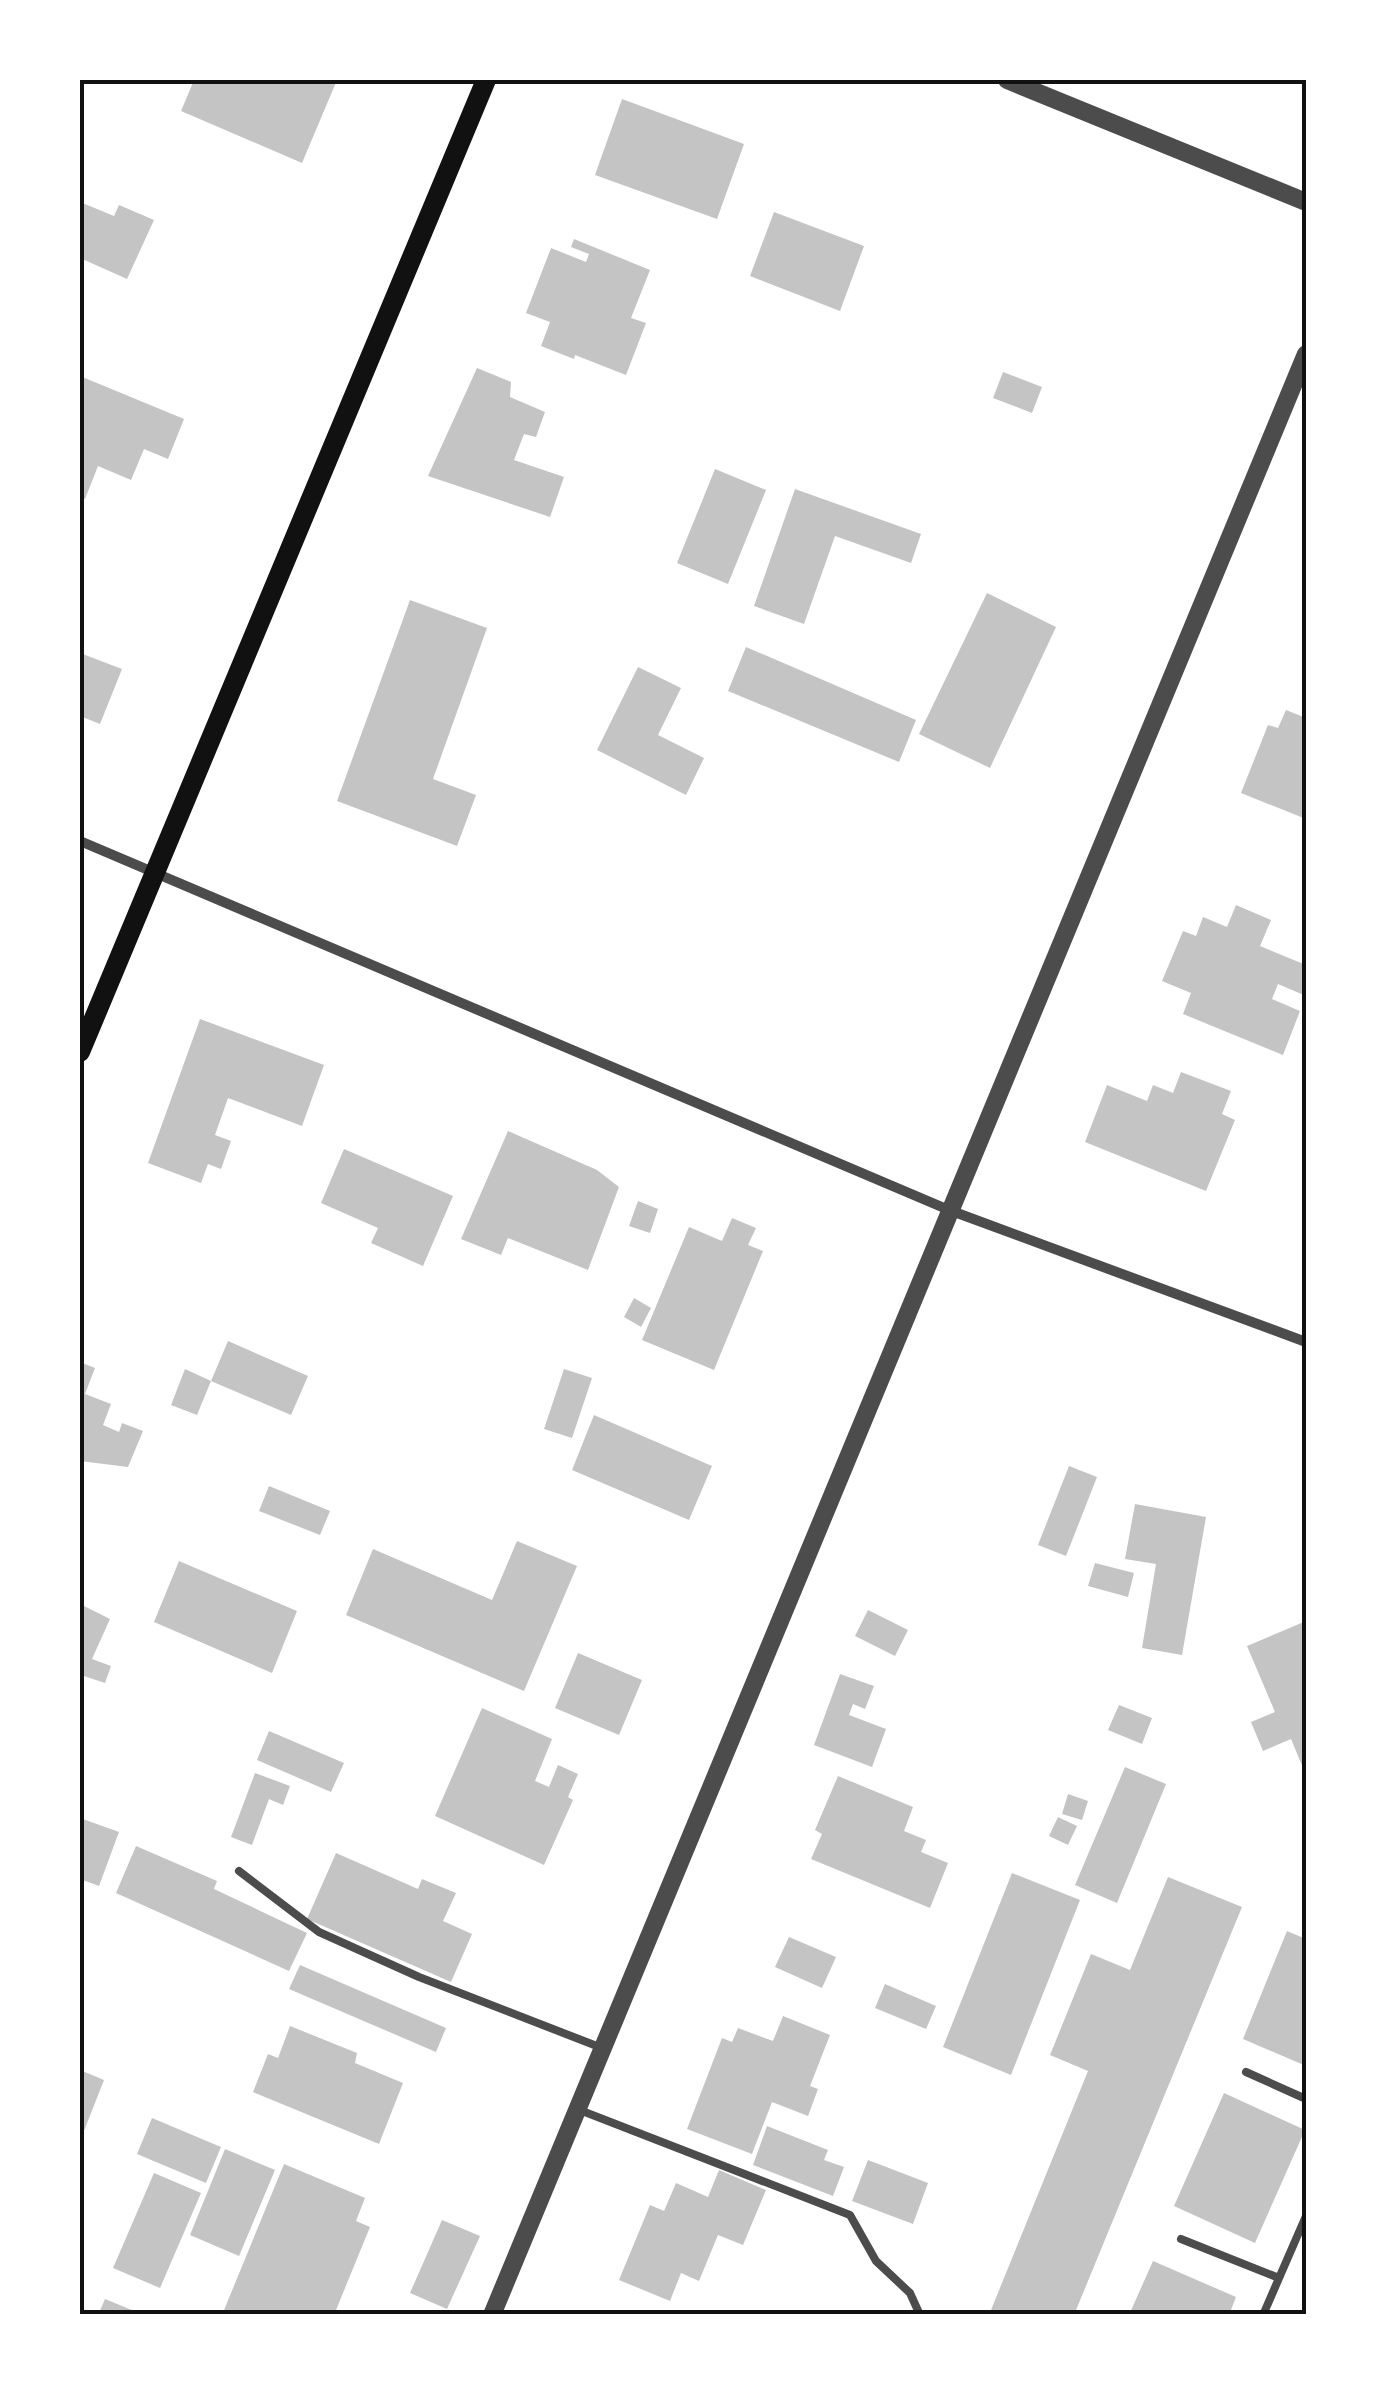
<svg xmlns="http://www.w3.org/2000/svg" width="1386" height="2395" font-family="Overpass,sans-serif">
<rect width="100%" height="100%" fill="#fff"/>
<!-- building -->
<path fill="#c4c4c4" d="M194,80H337L302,163L181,111Z
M622,99L744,144L717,219L595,175Z
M80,202L114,216L119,205L154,220L127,279L80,258Z
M774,212L864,246L840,311L750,276Z
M574,239L650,270L631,318L646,323L626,375L575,355L574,359L541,346L550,322L526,313L551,248L586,262L589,254L571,247Z
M477,368L511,382L510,397L545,412L536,437L524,434L514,460L564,477L550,517L428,476Z
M1003,372L1042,387L1032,413L993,398Z
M80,376L184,419L168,459L144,449L131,480L98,466L85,499L80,497Z
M715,469L766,490L728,584L677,563Z
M795,489L921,534L911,563L835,536L804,624L754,606Z
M987,593L1056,627L990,768L919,734Z
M410,600L487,628L433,779L476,795L457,846L337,801Z
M746,647L916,720L899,762L728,691Z
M80,653L122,669L100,724L80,716Z
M638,667L681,688L658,735L704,758L686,795L597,750Z
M1286,710L1306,718V819L1241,793L1268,725L1278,728Z
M1236,905L1271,920L1260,946L1306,965V996L1278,984L1272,999L1300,1011L1283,1055L1183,1014L1191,993L1162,981L1183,931L1196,936L1203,917L1227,927Z
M200,1019L324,1065L302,1126L228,1098L215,1135L231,1141L221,1169L208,1164L201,1183L148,1163Z
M1181,1072L1231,1091L1222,1114L1235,1120L1206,1191L1085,1142L1107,1085L1147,1101L1153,1085L1173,1093Z
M508,1131L597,1170L619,1187L588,1270L508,1238L501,1255L461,1239Z
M344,1149L453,1196L423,1266L371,1243L378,1228L321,1203Z
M638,1201L658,1209L650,1233L629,1226Z
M732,1218L756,1228L748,1245L763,1251L714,1370L642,1340L689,1227L722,1241Z
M634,1298L651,1308L641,1327L624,1317Z
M228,1341L308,1376L291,1415L211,1381Z
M80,1362L95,1368L85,1394L111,1404L103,1425L119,1432L122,1423L143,1431L128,1467L80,1461Z
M185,1369L211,1381L197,1415L171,1405Z
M564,1369L592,1378L572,1438L544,1429Z
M594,1415L712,1466L689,1520L572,1470Z
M1069,1466L1097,1477L1066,1556L1038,1545Z
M269,1486L330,1511L320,1535L259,1511Z
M1135,1504L1206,1517L1182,1655L1142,1648L1156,1564L1125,1559Z
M517,1541L577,1566L524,1691L346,1615L373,1549L492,1600Z
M179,1561L297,1611L272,1673L154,1622Z
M1095,1563L1134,1573L1128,1597L1088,1586Z
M80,1604L110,1619L92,1659L111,1666L105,1683L84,1676L80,1685Z
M868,1610L908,1630L895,1656L855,1636Z
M1306,1621V1775L1291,1739L1263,1751L1251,1722L1275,1712L1247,1646Z
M578,1653L642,1680L619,1735L555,1708Z
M840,1674L874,1686L865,1709L853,1704L849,1715L886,1729L872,1767L814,1745Z
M1119,1705L1152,1718L1142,1744L1108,1730Z
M482,1708L552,1739L535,1781L549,1787L558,1765L578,1774L568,1797L573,1800L544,1865L435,1816Z
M269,1731L344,1763L331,1792L257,1760Z
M1125,1767L1166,1784L1117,1903L1075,1885Z
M255,1773L290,1786L283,1805L269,1799L252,1845L231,1837Z
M838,1776L913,1807L904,1831L926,1840L921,1852L948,1863L930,1908L811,1859L822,1834L815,1830Z
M1068,1794L1088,1801L1082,1820L1062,1814Z
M1058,1817L1077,1826L1068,1845L1049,1836Z
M80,1818L119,1832L99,1886L80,1879Z
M136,1846L217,1881L214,1889L307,1933L289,1971L116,1893Z
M336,1853L418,1889L422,1879L456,1893L443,1921L472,1934L451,1982L307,1919Z
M1012,1873L1080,1900L1011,2075L943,2047Z
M1168,1877L1242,1907L1074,2315H989L1088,2071L1050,2055L1091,1954L1130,1970Z
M1287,1931L1306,1939V2066L1243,2039Z
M789,1937L836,1957L822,1988L775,1967Z
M300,1965L446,2028L436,2052L289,1989Z
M885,1984L936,2006L926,2029L875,2008Z
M783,2016L830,2035L810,2086L818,2089L808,2116L772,2102L752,2154L687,2129L722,2038L732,2042L738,2028L773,2041Z
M290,2026L357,2053L355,2063L403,2083L379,2144L253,2092L268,2054L278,2058Z
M80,2070L104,2080L80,2141Z
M1224,2093L1305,2130L1255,2243L1174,2206Z
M152,2118L221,2147L206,2183L137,2154Z
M767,2126L828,2150L824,2160L844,2167L833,2196L753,2165Z
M225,2149L275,2170L239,2256L190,2235Z
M868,2160L928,2183L913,2224L852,2201Z
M284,2164L365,2198L356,2221L370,2227L334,2315H222Z
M719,2170L766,2190L743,2245L718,2235L699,2281L681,2273L670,2301L619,2280L650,2205L664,2211L676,2183L708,2197Z
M154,2173L201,2193L160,2288L113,2268Z
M442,2220L480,2236L447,2309L410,2293Z
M1153,2261L1236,2297L1229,2315H1129Z
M105,2299L144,2315H98Z"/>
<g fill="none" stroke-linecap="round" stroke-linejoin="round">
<!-- service -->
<path stroke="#4c4c4c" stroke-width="8" d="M239,1871L319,1932L419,1977L602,2048
M1246,2072L1306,2099
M577,2109L850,2215L876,2261L910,2293L920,2315
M1181,2239L1279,2278
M1263,2315L1306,2216"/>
<!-- minor -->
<path stroke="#4c4c4c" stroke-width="10" d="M80,841L949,1210L1306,1342"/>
<!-- tertiary -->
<path stroke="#4c4c4c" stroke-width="18" d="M1007,80L1306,202
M492,2315L1306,354"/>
<!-- secondary -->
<path stroke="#111" stroke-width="20" d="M80,1052L486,80"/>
</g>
<!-- border -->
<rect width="1386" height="2395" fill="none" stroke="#ffffff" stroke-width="165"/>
<rect x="82" y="82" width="1222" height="2230" fill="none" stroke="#111" stroke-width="4"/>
</svg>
